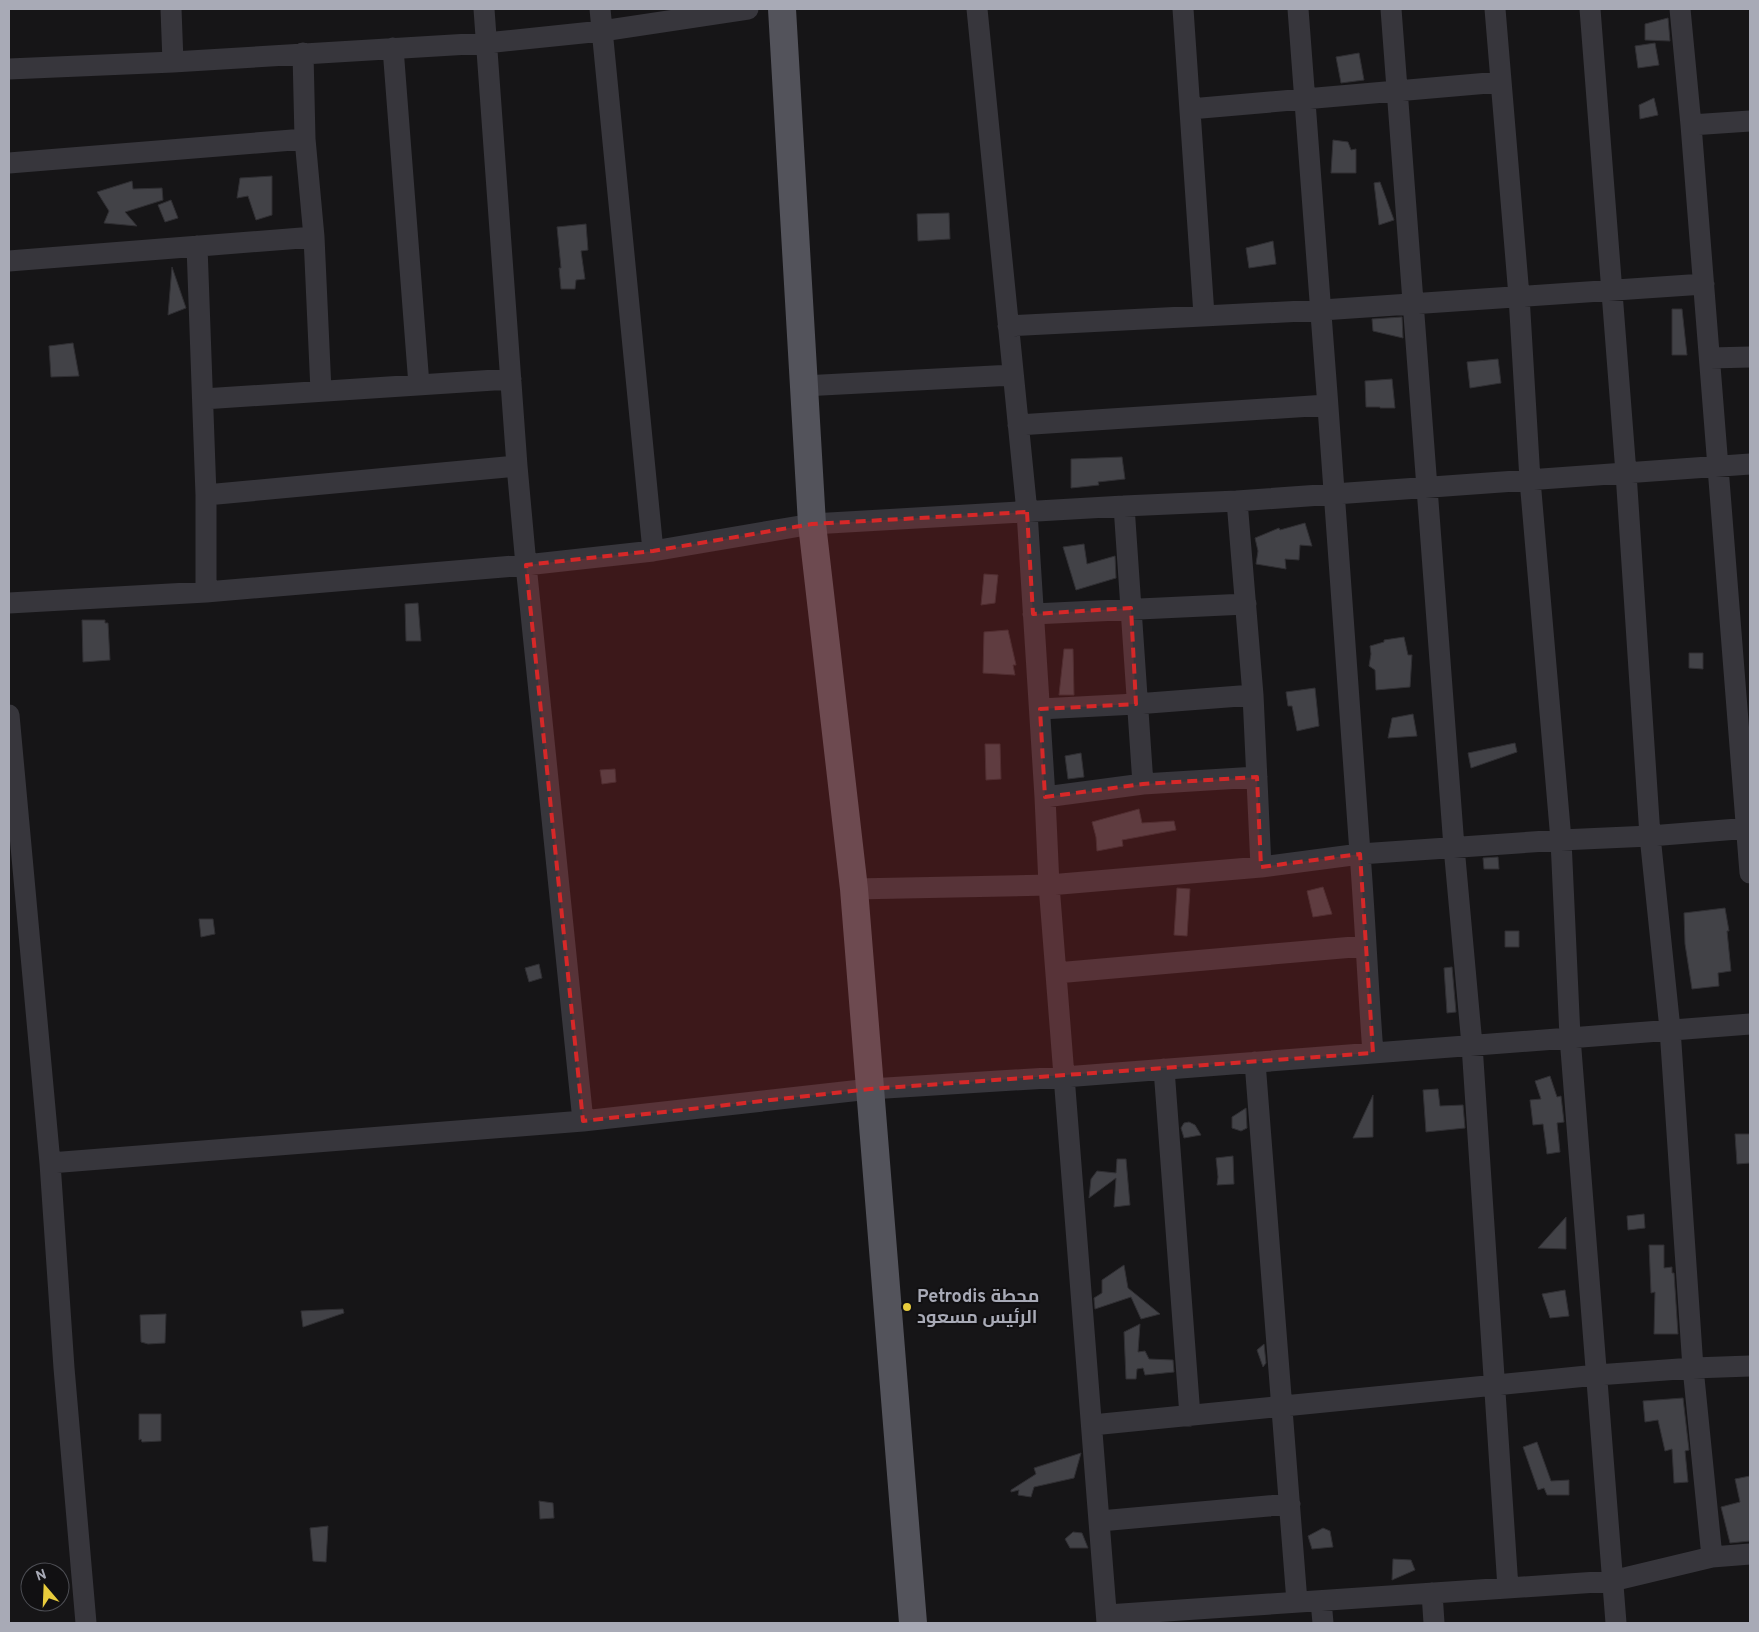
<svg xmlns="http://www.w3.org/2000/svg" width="1759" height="1632" font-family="Overpass,Cairo,sans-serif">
<rect width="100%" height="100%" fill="#161517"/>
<!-- building -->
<path fill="#424247" stroke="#302f33" d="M1668,18L1670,41L1645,40V24Z
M1655,43L1659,65L1638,68L1635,46Z
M1359,53L1364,80L1341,83L1336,57Z
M1654,98L1658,115L1640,119L1639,105Z
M1333,140L1348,142L1351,150L1356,149V173H1331Z
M272,176V215L256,220L248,196L237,198L240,178Z
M132,181L133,189L162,188L163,200L125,212L137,226L104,223L109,211L97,192Z
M1380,182L1394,220L1379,225L1374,183Z
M171,200L178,218L165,222L158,205Z
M949,213L950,239L918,241L917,214Z
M586,224L588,250L581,251L585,279L576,280L575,289H561L559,268H561L557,227Z
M1273,241L1276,264L1249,268L1246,248Z
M172,267L186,308L168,315Z
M1672,309H1682L1687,355H1672Z
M1402,317L1403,338L1373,331L1372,319Z
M73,343L79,376L51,377L49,346Z
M1498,359L1501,383L1470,388L1467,362Z
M1392,379L1395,408H1380V407H1366L1365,381Z
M1122,457L1125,479L1098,482L1099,485L1071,488V459Z
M1305,523L1312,546L1300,545L1299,560L1285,559L1286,569L1256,564L1258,551L1255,538L1279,528L1280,530Z
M1084,544L1087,564L1115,556L1116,578L1076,590L1063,547Z
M984,574L998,575L995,603L981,605Z
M418,603L421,641H406L405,604Z
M82,620H105V623H108L110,660L83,662Z
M1008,630L1016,665H1013L1015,675L983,673L984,632Z
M1404,637L1408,655H1412L1410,687L1376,690L1375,670L1369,666L1371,654L1370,646L1384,642V640Z
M1064,649H1073L1074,695H1059Z
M1689,653H1703V669L1689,668Z
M1315,688L1319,726L1297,731L1292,706H1288L1286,692Z
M1413,714L1417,736L1388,738L1392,718Z
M1515,743L1517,752L1471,768L1468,753Z
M985,744H1000L1001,779L986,780Z
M1081,753L1084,777L1068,779L1065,756Z
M615,769L616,782L602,784L600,770Z
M1139,809L1142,823L1174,821L1176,830L1122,840L1123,846L1097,851L1096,837L1092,822Z
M1498,857L1499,869H1484L1483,858Z
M1323,887L1332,914L1313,917L1307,891Z
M1177,888L1190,889L1187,936L1174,935Z
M1725,908L1729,931H1727L1731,971L1718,973L1719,986L1692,989L1685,944L1684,913Z
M199,919H213L215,934L201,937Z
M1505,931H1519V947H1505Z
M539,964L542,978L529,982L525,968Z
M1452,967L1456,1012L1447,1013L1444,968Z
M1550,1076L1557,1097L1561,1096L1564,1122L1557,1123L1560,1152L1547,1154L1543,1124L1533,1125L1530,1100L1541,1099L1535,1081Z
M1438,1089L1440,1106L1463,1105L1465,1128L1426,1132L1423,1090Z
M1373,1095V1137L1353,1138Z
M1246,1108L1247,1128L1241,1131L1232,1128V1117Z
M1189,1122L1195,1125L1201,1135L1184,1138L1181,1128L1184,1123Z
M1735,1134H1750V1163L1737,1164Z
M1233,1156L1234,1184L1217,1185L1218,1177L1216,1158Z
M1117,1159H1126L1130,1205L1114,1207L1116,1178L1089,1198L1091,1179L1097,1171L1116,1173Z
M1644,1214L1645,1228L1628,1230L1627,1216Z
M1566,1217V1249L1538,1248Z
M1649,1245H1664V1268L1672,1267V1273H1674L1678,1334H1654L1655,1292L1651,1293Z
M1124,1265L1128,1288L1160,1314L1141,1319L1131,1297L1095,1309L1094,1298L1102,1293V1280Z
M1565,1290L1569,1316L1550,1318L1542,1294Z
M343,1309L344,1313L303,1327L301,1311Z
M166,1314L165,1343L148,1344L141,1342L140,1315Z
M1140,1324L1138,1352L1145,1351L1149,1359L1173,1360L1174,1372L1145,1375L1143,1368L1137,1369L1136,1379H1126L1124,1332Z
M1264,1344L1266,1363L1263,1367L1257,1350Z
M1683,1398L1689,1450L1685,1451L1688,1482L1674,1483L1672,1449L1665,1451L1658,1420L1645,1422L1643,1401Z
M139,1414H161V1441L142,1442L141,1439L139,1440Z
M1537,1442L1551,1481L1569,1480V1495H1547L1544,1488L1538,1490L1523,1447Z
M1081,1453L1074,1478L1034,1487L1031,1497L1018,1495L1019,1490L1011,1492V1490L1036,1474L1034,1468Z
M1750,1476V1541L1730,1543L1721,1507L1740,1502L1735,1479Z
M539,1501L553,1503L554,1518L540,1519Z
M328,1526L326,1562L313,1561L310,1528Z
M1323,1528L1330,1531L1333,1547L1312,1549L1308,1536Z
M1073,1532L1082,1533L1088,1548H1070L1065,1539Z
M1393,1559L1411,1560L1415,1570L1392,1580Z"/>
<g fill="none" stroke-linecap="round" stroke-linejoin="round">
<!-- street -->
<path stroke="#37363c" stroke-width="21" d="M171,9L173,62
M484,9L517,466L526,565L583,1121
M600,9L653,551
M977,9L1027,512L1045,797L1049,885L1107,1623
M1183,9L1204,315
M1298,9C1320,290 1340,572 1360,853C1365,920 1368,987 1373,1053
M1391,9L1454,847L1472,1045L1508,1588
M1495,9L1519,296L1530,480L1561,840L1570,1037L1616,1623
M1590,9L1626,473L1650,836L1670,1029L1693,1368L1712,1557
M1680,9L1691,125L1750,873
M393,48L419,385
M9,69L173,62L486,43L602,31L748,9
M1190,109L1500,82
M1691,125L1750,121
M9,163L305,139
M314,237L321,391
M197,246L206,495V592
M9,261L314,237L305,139L303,53
M1008,326L1322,310L1704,284
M1710,358L1750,357
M803,386L1013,375
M203,399L511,379
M1018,425L1327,405
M206,495L517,466
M1237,501L1253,695L1261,867
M1124,506L1143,784
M9,603L206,592L526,565L653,551L812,524L1124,506L1237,501L1750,464
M1033,614L1246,604
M1040,709L1136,704L1253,695
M9,715L50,1163L64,1368L86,1623
M1045,797L1143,784L1257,777
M854,889L1049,885L1261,867L1360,854L1561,840L1650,836L1750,828
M1056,973L1365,946
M1255,1062L1297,1602
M1164,1069L1190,1416
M50,1163L583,1121L870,1089L1064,1077L1750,1024
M1092,1425L1597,1375L1693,1368L1750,1366
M1100,1521L1290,1504
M1432,1593L1434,1623
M1321,1601L1323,1623
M1107,1615L1612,1581L1712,1557L1750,1554"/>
<!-- primary -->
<path stroke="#53535b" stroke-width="28" d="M782,9L812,524L854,889L913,1623"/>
</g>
<!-- marked area -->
<path fill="#d62828" fill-opacity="0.2" stroke="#d62828" stroke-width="4" stroke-dasharray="10 6" stroke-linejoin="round" d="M1027,512L1033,614L1131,608L1136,704L1040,709L1045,797L1143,784L1257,777L1261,867L1360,854L1373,1053L870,1089L583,1121L526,565L653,551L812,524Z"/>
<!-- markers -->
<circle fill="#e8cc3c" stroke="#111012" stroke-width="2" cx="907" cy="1307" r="5"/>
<g text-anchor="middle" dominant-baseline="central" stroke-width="4" stroke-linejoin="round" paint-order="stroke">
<!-- poi labels -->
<g font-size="18" font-weight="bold" fill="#a8aab6" stroke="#111012" text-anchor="start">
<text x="917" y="1297">Petrodis محطة<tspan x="917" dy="21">الرئيس مسعود</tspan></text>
</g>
</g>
<!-- border -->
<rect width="1759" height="1632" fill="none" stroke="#a8aab6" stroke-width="20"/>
<!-- north arrow -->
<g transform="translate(45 1587) rotate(341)"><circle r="24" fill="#111012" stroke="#4d4e54"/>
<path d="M0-4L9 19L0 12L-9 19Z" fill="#e8cc3c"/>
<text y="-8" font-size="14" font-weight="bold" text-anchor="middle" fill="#a8aab6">N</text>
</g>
</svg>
